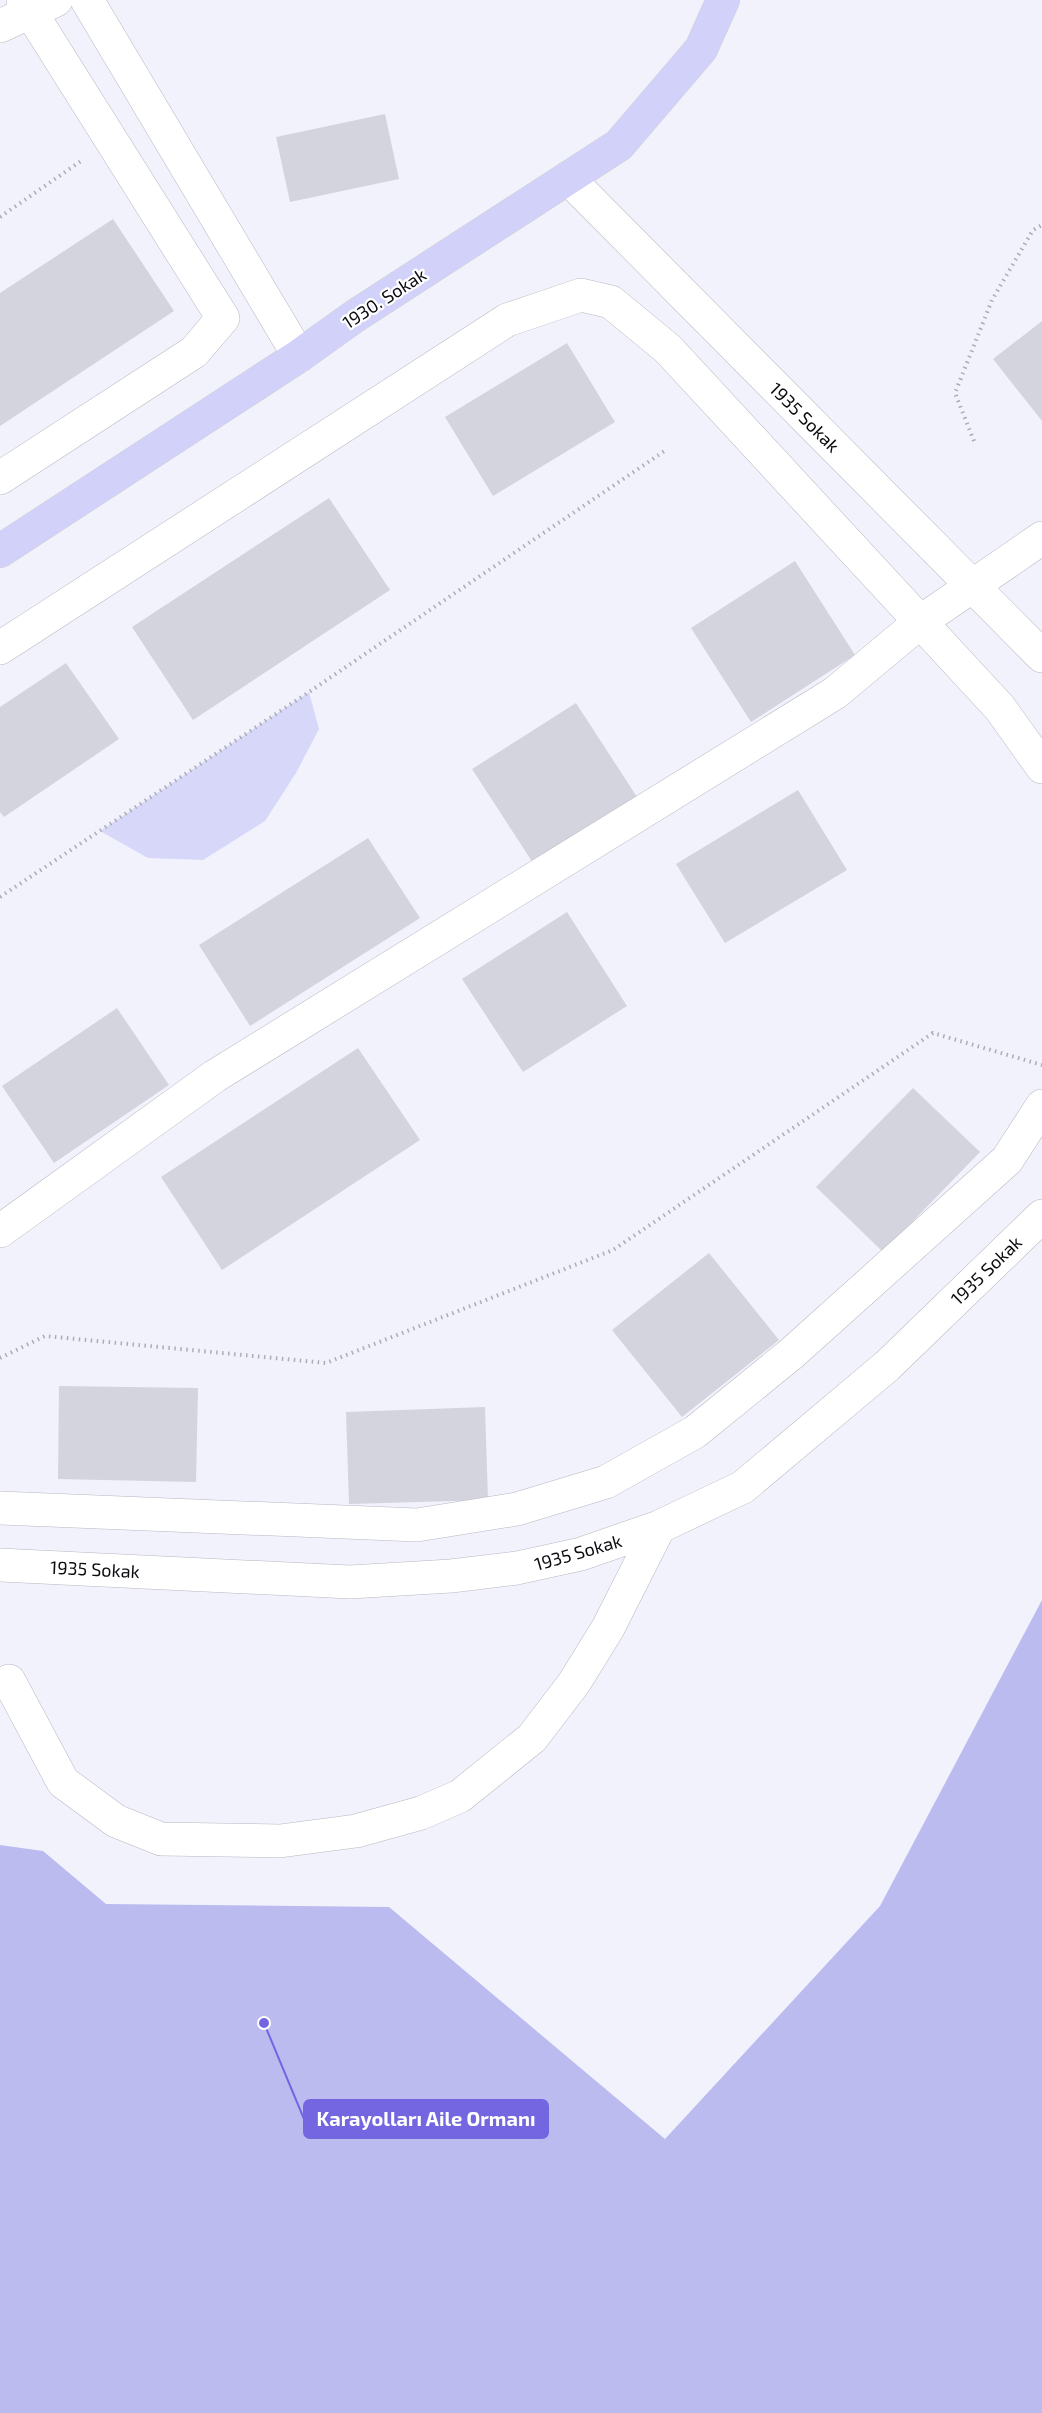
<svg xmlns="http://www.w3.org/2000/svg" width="1042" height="2413" font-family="'Exo 2',sans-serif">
<rect width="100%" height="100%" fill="#f2f2fd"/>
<!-- green -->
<path fill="#d7d8f9" d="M309,692L319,729L296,773L265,821L203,860L148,858L100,831Z"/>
<!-- forest -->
<path fill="#bbbbf0" d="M1042,1600V2413H0V1845L43,1851L106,1904L389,1907L665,2139L880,1906Z"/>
<!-- building -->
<path fill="#d4d4df" d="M385,114L399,179L290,202L276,137Z
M113,219L174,311L0,426V293Z
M1042,321V421L993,359Z
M567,343L615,422L493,496L445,417Z
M329,498L390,590L193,720L132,627Z
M795,561L855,655L751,722L691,628Z
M66,663L119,739L4,817L0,812V707Z
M576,703L637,797L533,863L472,769Z
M798,790L847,870L725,943L676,864Z
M368,838L420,918L250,1026L199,945Z
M567,912L627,1006L523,1072L462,979Z
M117,1008L169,1085L54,1163L2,1086Z
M358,1048L420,1140L222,1270L161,1177Z
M913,1088L980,1152L883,1252L816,1187Z
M709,1253L779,1340L682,1417L612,1330Z
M59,1386L198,1388L196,1482L58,1479Z
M485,1407L488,1500L349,1504L346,1412Z"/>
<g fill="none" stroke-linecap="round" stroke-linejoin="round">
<defs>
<path id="minor" d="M87,0L299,356
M0,26L56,0
M568,178L1042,656
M0,478L194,352L223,318L23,0
M0,648L507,320L581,295L611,302L668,349L1000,708L1042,767
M0,1231L215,1076L835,693L920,622L1042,538
M0,1508L417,1525L517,1509L606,1482L695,1432L791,1354L1007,1160L1042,1106
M0,1565L350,1582L451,1576L517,1568L581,1554L659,1527L743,1487L887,1366L1042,1216
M9,1681L63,1782L116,1821L161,1839L280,1841L356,1831L421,1813L460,1796L532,1738L574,1683L608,1628L659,1527"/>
<path id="major" d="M0,551L299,356L355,316L619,145L701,49L723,0"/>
</defs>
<!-- minor casing -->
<use href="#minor" stroke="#b7b8c2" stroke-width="34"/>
<!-- major casing -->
<use href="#major" stroke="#d3d3d4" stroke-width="34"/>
<!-- path -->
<path stroke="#acacb5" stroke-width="4" stroke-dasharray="1.5 4.5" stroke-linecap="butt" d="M0,217L81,161
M974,441L955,393L992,300L1033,230L1042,225
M0,897L309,692L666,450
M0,1358L45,1336L326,1363L613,1250L933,1033L1042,1065"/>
<!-- minor -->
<use href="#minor" stroke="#fff" stroke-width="33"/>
<!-- major -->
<use href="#major" stroke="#d1d1f9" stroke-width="33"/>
</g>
<g text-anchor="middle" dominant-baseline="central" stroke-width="4.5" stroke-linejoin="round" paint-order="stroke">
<!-- street labels -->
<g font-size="18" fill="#0c0c10" stroke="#fff">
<text transform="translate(384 298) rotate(-33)">1930. Sokak</text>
<text transform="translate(805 417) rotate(45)">1935 Sokak</text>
<text transform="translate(986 1270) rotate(-44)">1935 Sokak</text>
<text transform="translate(578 1552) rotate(-16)">1935 Sokak</text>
<text transform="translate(95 1569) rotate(3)">1935 Sokak</text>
</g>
</g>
<!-- callouts -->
<path fill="none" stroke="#7366e0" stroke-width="2" d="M264 2023L304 2119"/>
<circle fill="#7366e0" stroke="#fff" stroke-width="2" cx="264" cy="2023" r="6"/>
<rect fill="#7366e0" stroke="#7366e0" stroke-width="2" x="304" y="2100" width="244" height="38" rx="6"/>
<g font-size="20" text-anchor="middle" font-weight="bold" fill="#fff">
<text x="426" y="2126">Karayolları Aile Ormanı</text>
</g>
</svg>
